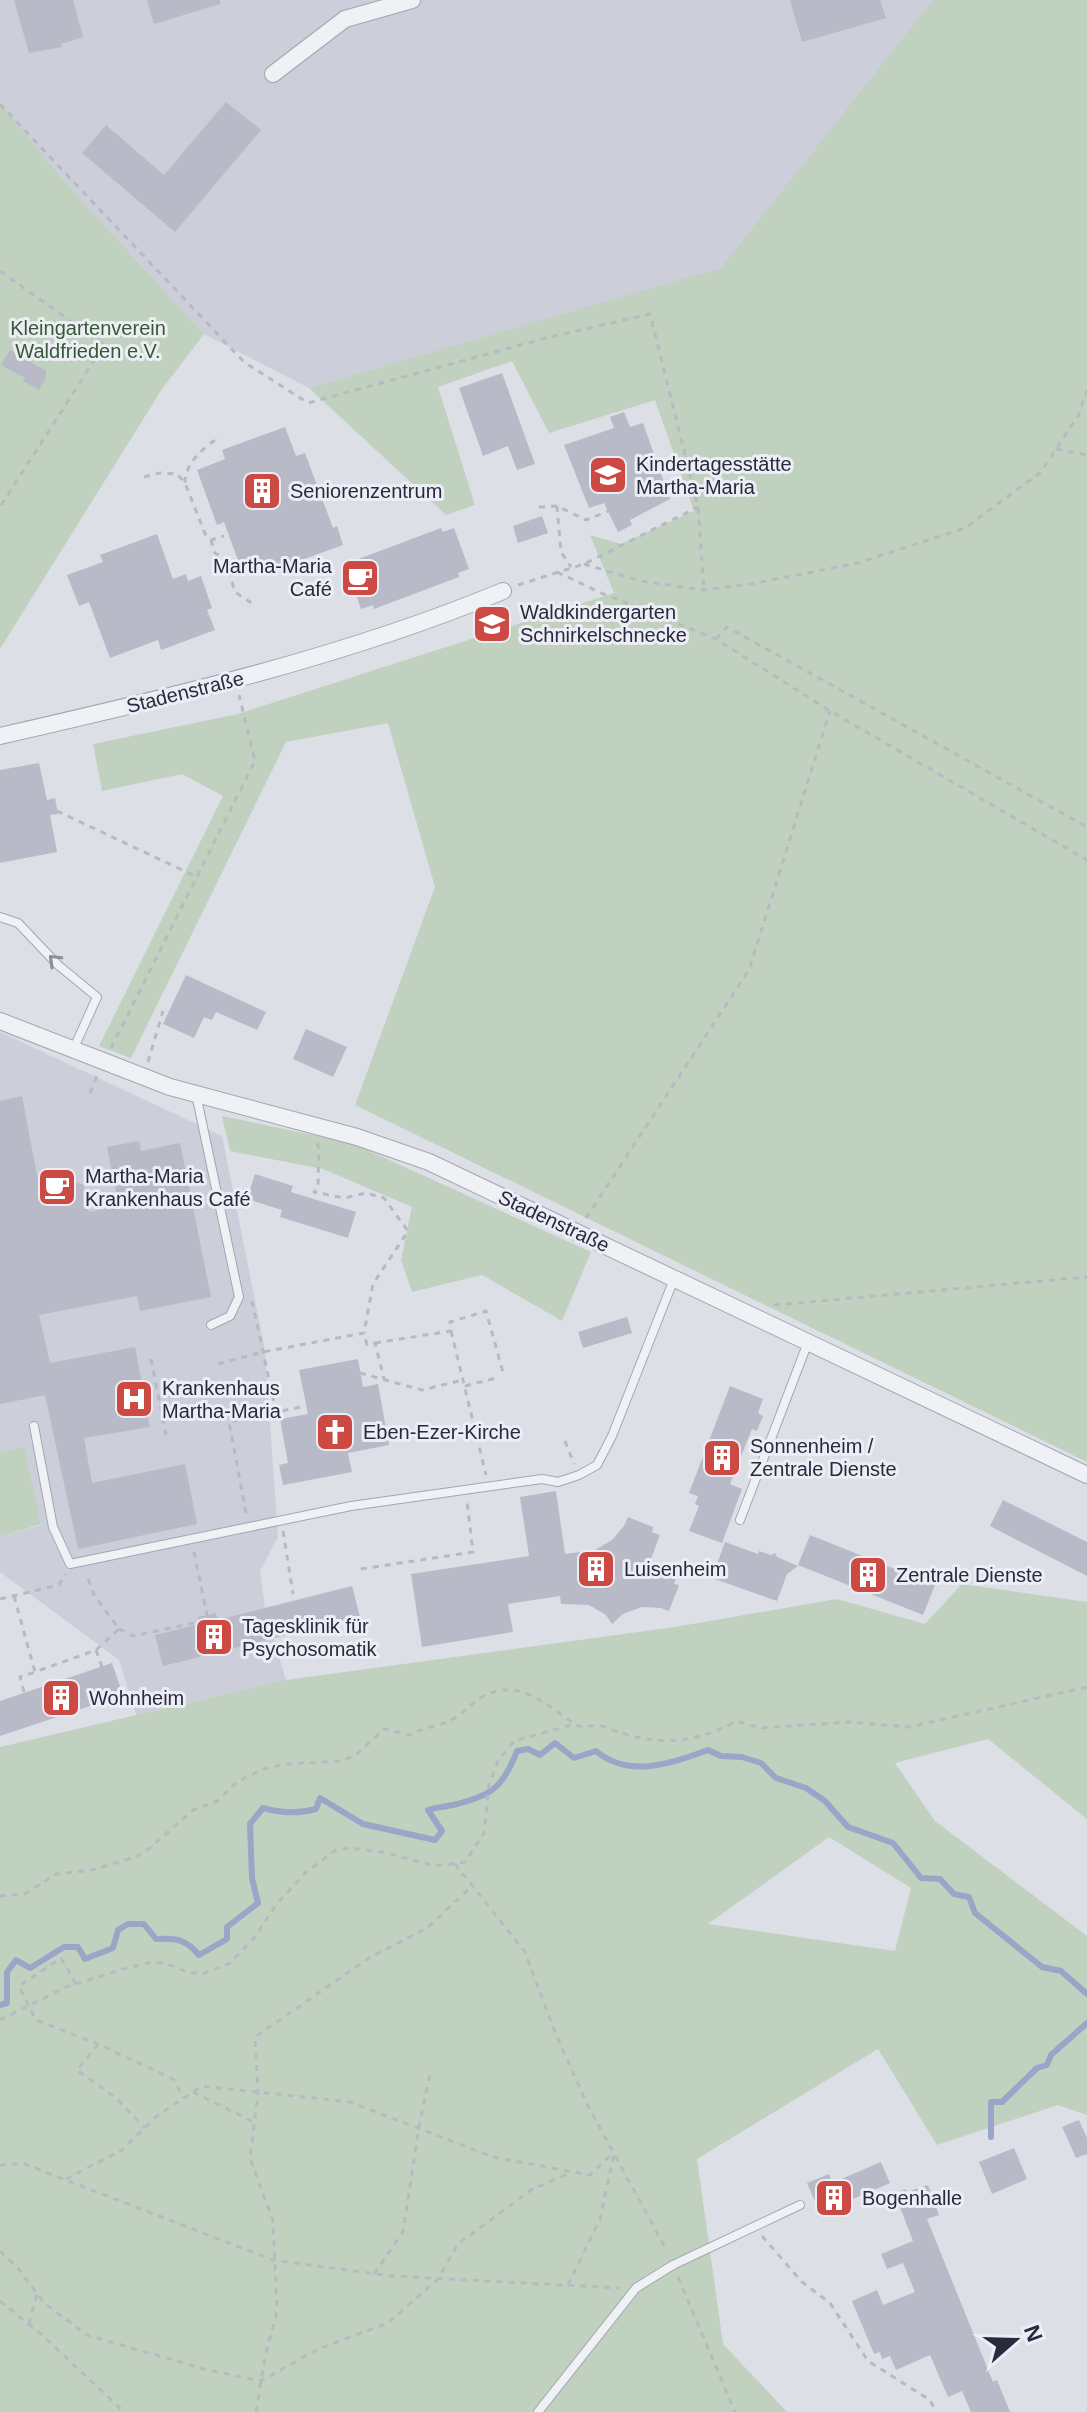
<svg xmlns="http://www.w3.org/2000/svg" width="1087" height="2412" font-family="Arial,sans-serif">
<rect width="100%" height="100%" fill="#dddfe7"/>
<!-- built -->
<path fill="#ccced9" d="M0,0H934L721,269L309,388L204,334L65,182L0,102Z
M0,1032L222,1136L265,1350L278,1537L260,1571L265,1608L286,1680L136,1715L119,1660L0,1572V1537L41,1525L24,1448L0,1452Z"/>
<!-- green -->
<path fill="#c0d1bf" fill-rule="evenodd" d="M933,0H1087V1462L355,1105L435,887L388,723L286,742L131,1058L99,1046L223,796L182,774L102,791L93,744L238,714L614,593L590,535L621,544L694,511L655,400L549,433L512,361L438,387L475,505L446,515L309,388L721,268Z
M0,102L65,182L204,334L162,389L0,649Z
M222,1116L352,1143L591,1252L562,1321L482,1275L412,1292L401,1260L412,1207L323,1169L230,1151Z
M24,1447L41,1524L0,1537V1452Z
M962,1584L1087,1602V1819L988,1739L895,1763L935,1821L1087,1936V2115L1058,2105L937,2145L878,2049L697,2159L723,2344L787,2412H0V1747L286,1680L675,1627L837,1599L925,1624ZM829,1837L911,1888L895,1951L708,1924Z"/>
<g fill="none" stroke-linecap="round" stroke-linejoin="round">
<!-- stream -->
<path stroke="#99a6c7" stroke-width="6" d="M0,2005L7,2003V1972L16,1960L30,1968L64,1947H78L85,1959L113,1948L118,1930L128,1924H144L156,1939C176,1938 186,1939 199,1955L227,1939V1927L258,1903L252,1878L250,1824L263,1808C282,1813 297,1814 316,1809L320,1798L363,1824L435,1840L442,1831L428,1810C437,1807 444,1807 453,1805C491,1796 503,1788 517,1751L528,1749L540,1755L555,1743L574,1758L596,1751C629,1779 672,1763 708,1750L721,1756L742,1757L761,1763L776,1778L806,1788L825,1801L848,1827L893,1843L921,1878L940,1879L954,1894L969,1897L975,1913L1042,1967L1061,1971L1087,1994
M991,2137V2102H1002L1037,2068L1047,2065L1051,2055L1087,2023"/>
</g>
<!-- building -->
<path fill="#b8bac7" d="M14,0H73L83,37L61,44L62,47L29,53Z
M147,0H220V4L154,24Z
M790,0H880L886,18L802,42Z
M226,102L261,130L175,232L82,153L106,125L164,175Z
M10,350L46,371V377L39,390L23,381L25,378L1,365Z
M502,373L535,464L517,470L508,446L483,456L459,388Z
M624,412L630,427L643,423L670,499L630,520L632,525L618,532L604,503L589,508L564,445L614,428L610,417Z
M285,427L296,456L305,453L333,528L337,526L343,545L274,570L271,561L242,571L224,522L217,525L197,470L225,459L222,450Z
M542,516L548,533L518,543L513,526Z
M441,528L443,532L454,528L469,569L458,573L459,577L374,609L373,605L361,609L345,564Z
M157,534L173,579L186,574L188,581L201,576L212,608L207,610L215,630L161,650L158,640L110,658L89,602L79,606L67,575L103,562L100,555Z
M39,763L47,800L55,798L58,814L50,815L57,852L0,863V770Z
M186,975L266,1012L257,1030L216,1012L212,1020L204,1017L194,1038L163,1024Z
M306,1029L347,1047L333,1077L293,1059Z
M22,1096L37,1175L83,1184L89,1212L119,1206L107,1147L139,1141L141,1151L180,1143L211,1297L140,1311L137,1296L39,1315L50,1363L135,1347L150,1427L84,1438L92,1483L185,1464L197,1524L78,1549L45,1395L0,1404V1101Z
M255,1174L293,1186L291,1192L356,1212L348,1238L280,1217L282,1210L247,1199Z
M627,1317L632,1333L583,1348L578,1332Z
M358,1359L363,1387L378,1384L389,1445L348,1453L352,1472L283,1485L279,1465L288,1463L280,1419L308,1414L299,1370Z
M730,1386L763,1399L758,1413L763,1416L757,1431L752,1429L730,1484L742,1489L722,1543L689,1531L699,1506L695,1504L698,1496L689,1493Z
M556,1491L565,1554L595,1550L612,1540L624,1526L628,1517L653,1527L652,1532L660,1535L649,1564L677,1575L674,1584L679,1585L669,1611L661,1608L642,1607L623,1614L612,1624L606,1615L589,1605L561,1604L560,1596L508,1604L513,1632L422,1647L411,1574L529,1556L520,1497Z
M1003,1500L1087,1542V1576L990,1526Z
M810,1535L935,1585L923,1615L798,1565Z
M725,1542L758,1554L759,1551L771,1555L775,1553L777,1557L798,1566L787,1574L777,1601L712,1578Z
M352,1586L360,1617L163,1666L155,1635L200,1624L198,1617L216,1613L218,1620Z
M112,1663L123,1695L0,1736V1701Z
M1079,2120L1087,2138V2154L1076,2158L1062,2127Z
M1014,2148L1027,2179L992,2194L979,2162Z
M881,2162L890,2183L820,2213L807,2183L829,2174L832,2183Z
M928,2185L939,2215L927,2219L993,2382L997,2380L1010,2412H971L962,2391L948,2397L930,2355L896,2370L890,2356L882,2359L880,2352L874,2354L852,2301L877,2290L883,2305L915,2292L903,2263L887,2269L881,2254L913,2241L900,2207L896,2209L890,2195L906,2189L907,2192Z"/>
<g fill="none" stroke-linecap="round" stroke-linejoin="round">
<defs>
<path id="service" d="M0,917L18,923L58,965L97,997L73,1050
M196,1094L239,1297L230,1316L211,1325
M34,1426L53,1527L70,1564L351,1506L542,1479L558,1482L579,1475L597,1465L612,1436L674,1279
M740,1520L808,1342
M538,2412L636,2288L673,2265L800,2205"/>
<path id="minor" d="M273,74L345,19L412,0
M0,736C170,697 342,658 503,591
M0,1021L170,1087L357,1137L429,1162L1087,1475"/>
</defs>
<!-- service casing -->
<use href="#service" stroke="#a3a5b1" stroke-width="10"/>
<!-- minor casing -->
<use href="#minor" stroke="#a3a5b1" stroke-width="18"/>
<!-- path -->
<path stroke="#b8bac1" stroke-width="3" stroke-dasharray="6 6" stroke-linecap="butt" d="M0,104L244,362L308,403L546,338L650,314L698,507L704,590
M0,271L104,345L0,507
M1056,449L1087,455
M144,477L160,473L177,474L185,483L206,536L211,540L224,536
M185,483C185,464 203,447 220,437
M557,506L561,552L571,567
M539,507L557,506L586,520L621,506
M211,540L215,553L225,559L232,556
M225,559L235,592L253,604
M584,564L641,581L704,590L751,584L858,563L965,528L1041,472L1078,416L1087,390
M557,572L599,592L716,639L830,711L1087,860
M518,585L584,564L698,507
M716,639L727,627L1087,827
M57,811L195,876
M111,1048L255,761L239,695
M148,1062L163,1011
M90,1093L97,1076
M317,1143L319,1148L318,1187L314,1192L344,1198L366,1193L384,1198L408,1231L373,1284L364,1333
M586,1218L749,970L830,711
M252,1301L276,1412L306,1406
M774,1305L1087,1277
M451,1331L486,1475
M375,1343L451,1331L450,1322L486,1311L504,1376
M151,1359L166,1435
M218,1364L263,1352L364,1333L367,1345L375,1343L384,1379
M360,1373L422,1390L463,1380
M465,1386L496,1378
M565,1441L574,1464
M246,1513L229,1422L276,1412
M283,1531L293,1594
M194,1552L207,1615
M361,1569L473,1552L467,1501
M14,1596L35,1672L96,1650L119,1629L94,1595L86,1573
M0,1599L59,1585L65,1574
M119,1629L133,1636L199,1622
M96,1650L102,1667
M24,1692L20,1677L35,1672
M455,1864L525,1952L555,2032L587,2104L667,2251
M0,1896L25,1894L56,1874L92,1870L135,1857L150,1848L193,1810L217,1801L238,1781L264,1769L285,1764L343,1761L358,1753L384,1729L410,1735C424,1726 443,1727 456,1717C467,1710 474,1700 486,1695C520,1678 548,1706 575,1724
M76,1984L61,1958L19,1986L36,2020L98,2044L173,2079L184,2098
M0,2020L66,1987L123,1969L153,1962L164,1963L188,1972L202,1974L230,1963L254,1938L276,1905L306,1872L336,1850L349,1848L383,1852L435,1866L465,1862L484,1833L489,1785L498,1761L514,1741L575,1724C584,1730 595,1723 605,1727C652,1746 692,1746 736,1721L760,1728L848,1722L909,1727L1087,1687
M98,2044L77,2070L116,2098L145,2128
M193,2092L254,2122
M0,2165L22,2163L273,2260L392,2276L620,2288
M66,2179L122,2150L157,2116L202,2086L350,2102L493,2157L590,2175L614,2152
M762,2236L802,2282L830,2303L868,2361L930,2400L936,2412
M0,2251L17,2267L44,2303L87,2335L204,2369L261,2381L318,2349L388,2323L438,2279L458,2244L531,2190L570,2173
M374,2274L403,2232L419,2127L431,2069
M678,2277L735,2412
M568,2285L600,2219L614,2154
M0,2301L42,2335L124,2412
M29,2324L37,2293
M256,2412L265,2357L277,2311L273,2221L250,2158L258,2094L255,2037L369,1958L427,1928L472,1886"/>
<!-- service -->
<use href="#service" stroke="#f0f1f5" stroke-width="8"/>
<!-- minor -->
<use href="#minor" stroke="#f0f1f5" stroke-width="16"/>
</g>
<!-- one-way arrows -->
<defs><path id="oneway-chevron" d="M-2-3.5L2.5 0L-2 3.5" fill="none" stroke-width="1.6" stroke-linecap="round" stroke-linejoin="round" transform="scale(2)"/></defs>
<use stroke="#8c8e99" href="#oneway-chevron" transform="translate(54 960) rotate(-136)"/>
<!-- icons -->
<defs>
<symbol id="school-square" viewBox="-11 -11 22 22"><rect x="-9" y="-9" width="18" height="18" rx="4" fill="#cc4a43" stroke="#edeef5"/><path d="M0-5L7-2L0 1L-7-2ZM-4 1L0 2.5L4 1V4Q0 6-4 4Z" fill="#fff"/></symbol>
<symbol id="building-square" viewBox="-11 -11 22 22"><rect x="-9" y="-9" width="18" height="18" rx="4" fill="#cc4a43" stroke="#edeef5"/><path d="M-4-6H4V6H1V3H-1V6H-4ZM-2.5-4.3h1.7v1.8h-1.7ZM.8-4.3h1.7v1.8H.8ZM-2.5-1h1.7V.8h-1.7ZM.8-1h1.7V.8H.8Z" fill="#fff"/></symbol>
<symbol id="cafe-square" viewBox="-11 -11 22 22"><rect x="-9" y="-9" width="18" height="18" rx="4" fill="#cc4a43" stroke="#edeef5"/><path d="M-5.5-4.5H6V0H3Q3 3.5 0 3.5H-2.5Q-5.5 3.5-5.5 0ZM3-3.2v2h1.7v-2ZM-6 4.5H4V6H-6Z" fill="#fff"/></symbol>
<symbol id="hospital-square" viewBox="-11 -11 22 22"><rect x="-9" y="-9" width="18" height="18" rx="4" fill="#cc4a43" stroke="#edeef5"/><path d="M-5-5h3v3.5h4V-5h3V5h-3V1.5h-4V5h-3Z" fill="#fff"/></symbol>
<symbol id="church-square" viewBox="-11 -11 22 22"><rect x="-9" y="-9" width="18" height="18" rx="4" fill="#cc4a43" stroke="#edeef5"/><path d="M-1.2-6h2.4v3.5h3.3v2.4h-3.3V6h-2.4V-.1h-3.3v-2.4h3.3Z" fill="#fff"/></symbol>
</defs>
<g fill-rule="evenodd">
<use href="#school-square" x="586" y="453" width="44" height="44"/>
<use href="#building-square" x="240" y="469" width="44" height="44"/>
<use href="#cafe-square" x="338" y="556" width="44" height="44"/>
<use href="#school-square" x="470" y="602" width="44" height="44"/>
<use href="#cafe-square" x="35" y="1165" width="44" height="44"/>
<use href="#hospital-square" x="112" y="1377" width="44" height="44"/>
<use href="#church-square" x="313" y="1410" width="44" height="44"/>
<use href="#building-square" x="700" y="1436" width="44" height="44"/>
<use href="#building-square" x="574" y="1547" width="44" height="44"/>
<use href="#building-square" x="846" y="1553" width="44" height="44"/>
<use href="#building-square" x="192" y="1615" width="44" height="44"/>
<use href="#building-square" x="39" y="1676" width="44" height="44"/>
<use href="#building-square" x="812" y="2176" width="44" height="44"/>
</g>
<g text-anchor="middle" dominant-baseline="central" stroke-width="6" stroke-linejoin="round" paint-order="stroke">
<!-- park labels -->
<g font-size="20" fill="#355935" stroke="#edeef5">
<text x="88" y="328">Kleingartenverein<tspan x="88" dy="23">Waldfrieden e.V.</tspan></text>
</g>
<!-- poi labels -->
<g font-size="20" fill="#272b3d" stroke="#edeef5" text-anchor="start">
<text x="636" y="464">Kindertagesstätte<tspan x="636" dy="23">Martha-Maria</tspan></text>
<text x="290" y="491">Seniorenzentrum</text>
<text x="332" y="566" text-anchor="end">Martha-Maria<tspan x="332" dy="23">Café</tspan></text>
<text x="520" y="612">Waldkindergarten<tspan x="520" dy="23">Schnirkelschnecke</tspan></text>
<text x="85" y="1176">Martha-Maria<tspan x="85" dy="23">Krankenhaus Café</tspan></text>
<text x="162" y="1388">Krankenhaus<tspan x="162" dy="23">Martha-Maria</tspan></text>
<text x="363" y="1432">Eben-Ezer-Kirche</text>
<text x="750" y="1446">Sonnenheim /<tspan x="750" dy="23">Zentrale Dienste</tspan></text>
<text x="624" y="1569">Luisenheim</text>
<text x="896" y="1575">Zentrale Dienste</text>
<text x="242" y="1626">Tagesklinik für<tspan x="242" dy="23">Psychosomatik</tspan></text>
<text x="89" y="1698">Wohnheim</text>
<text x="862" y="2198">Bogenhalle</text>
</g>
<!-- street labels -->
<g font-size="20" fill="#272b3d" stroke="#edeef5">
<text transform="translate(185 692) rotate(-14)">Stadenstraße</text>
<text transform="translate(554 1221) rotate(25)">Stadenstraße</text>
</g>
</g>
<!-- north arrow -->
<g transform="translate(1015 2340) rotate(70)" stroke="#edeef5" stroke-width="6" paint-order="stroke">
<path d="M0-6L14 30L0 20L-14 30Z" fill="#272b3d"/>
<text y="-12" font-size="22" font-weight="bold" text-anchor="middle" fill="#272b3d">N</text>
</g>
</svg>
